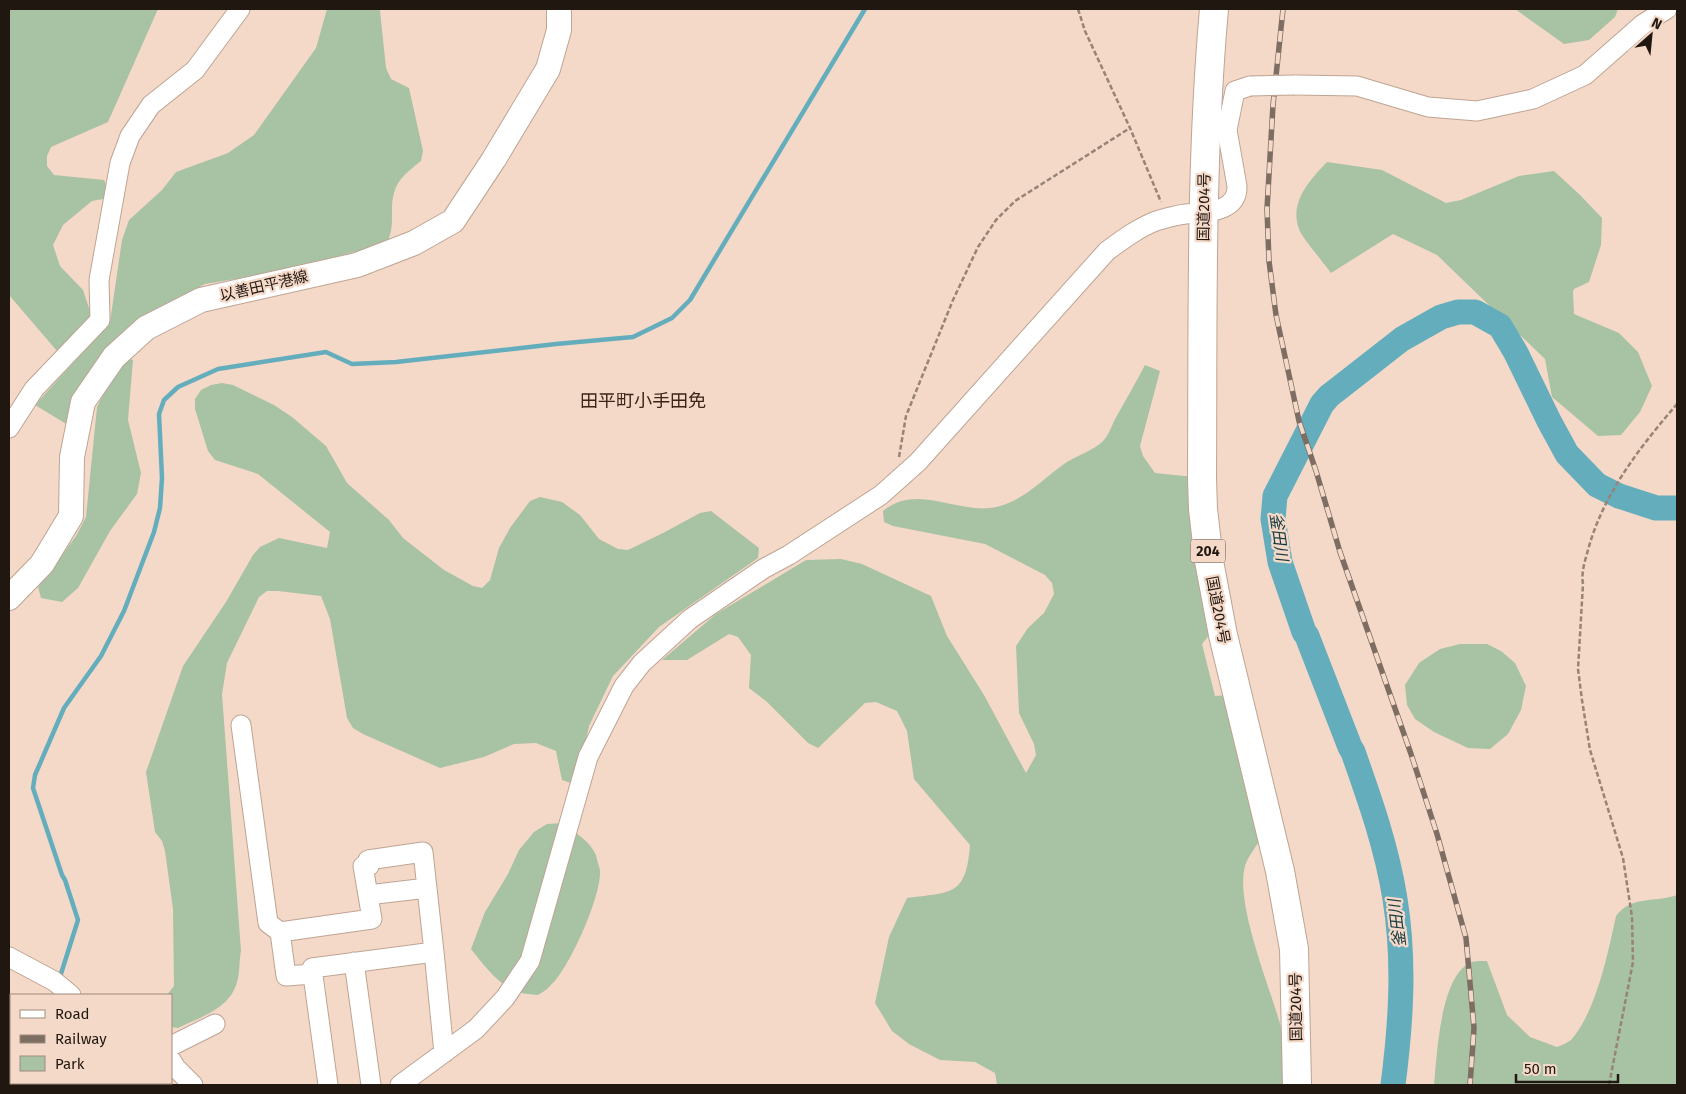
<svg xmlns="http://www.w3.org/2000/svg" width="1686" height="1094" font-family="'Fira Sans','Noto Sans JP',sans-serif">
<rect width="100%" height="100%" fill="#f4d9c8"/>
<!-- green -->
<path fill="#a8c2a4" d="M9,9H158L108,122L51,147L47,156V166L54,175L104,180L108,190L103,199L92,201L63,225L53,245L60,266L83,290L92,317L57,351L9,295Z
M327,9H381L380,11L386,68L391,79L409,88L423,151L421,161C411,169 397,179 394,193C389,210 396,224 387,243L288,270L205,284L139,318L99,365L68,425L35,405L110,322L122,240L129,220L162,190L176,172L228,153L254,135L316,48Z
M1515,9H1618L1615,17L1589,40L1564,44Z
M1327,162L1382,170L1446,203L1461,200L1519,176L1554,171L1580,195L1602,218L1601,245L1589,282L1574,289L1573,292L1574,314L1619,333L1638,352L1652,386L1640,412L1621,435L1598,436L1552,397L1545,359L1437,255L1393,234L1331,273C1324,263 1302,238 1299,229C1289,202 1310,180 1327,162Z
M127,358L133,360L128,420L141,473L137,494L110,531L78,588L62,602L41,598L38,587L76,536L86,517L97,407L106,388Z
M1145,365L1160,371L1140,446L1143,456L1155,473L1194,477L1214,629L1202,644L1215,696L1229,695L1262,836C1257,846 1248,856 1245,866C1234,908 1276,999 1285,1043C1288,1056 1286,1072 1286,1085H997L995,1073L975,1062L940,1060L909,1044L892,1031L875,1003L889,937L907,898C951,892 966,897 970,845L914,779L907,731L897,711L876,702L865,703L818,748L808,743L766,701L749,688L751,655L738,637L729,634L687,660H662L716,614L806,560L841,559L862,564L931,596L947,636L984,695L1026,773L1036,755L1034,744L1019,713L1016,646L1028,628L1044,613L1054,594L1052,583L1045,575L985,544L893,526L884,522L883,511C917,484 953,512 990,508C1021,504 1040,481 1064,464C1074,457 1096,449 1103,441C1108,436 1111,428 1114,421C1124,403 1135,384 1145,365Z
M222,383L233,385L274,405L292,417L326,446L347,483L389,520L403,538L444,570L473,586L482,588L490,580L499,548L510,528L530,501L540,497L562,502L580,515L599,539L618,549L628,550L663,533L700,513L711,511L759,548L758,558L659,627L613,676L589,726L576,785L562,780L556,751L536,743L514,744L484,757L440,768L363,734L353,728L347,718L330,619L321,596L278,591H267L259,597L227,663L222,694L241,951C239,961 240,973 237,982C230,1009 200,1017 178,1028L171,1027V995H167L174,986L173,909L165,851L162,841L155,832L146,772L183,666L226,602L253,555L260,547L279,538L327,548L330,532L258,474L215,460L208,451L195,409V399L201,390L211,385Z
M1460,644H1487L1501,651L1515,663L1526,686L1521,710L1508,734L1490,749L1468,748L1434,732L1415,719L1407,705L1405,685L1419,663L1440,649Z
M563,823C574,832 590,841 596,855C597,860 599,866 600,870C602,895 569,970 550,986C547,990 542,992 538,995C531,994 524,994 518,992C497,984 484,965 471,949L485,912L508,874L519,850L534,832L547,824Z
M1677,895V1085H1434C1437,1054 1440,986 1465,966C1471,960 1479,961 1487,961L1507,1015L1530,1037L1557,1047C1562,1045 1567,1043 1571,1040C1596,1012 1608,953 1616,916C1631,895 1656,903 1677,895Z"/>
<!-- water -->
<path fill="#64adbc" d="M9,1017H11V1083H147V1085H9Z"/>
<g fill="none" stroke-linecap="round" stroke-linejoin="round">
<!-- stream -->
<path stroke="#64adbc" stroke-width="4.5" d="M59,980L78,920L65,880L62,875L33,788L35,775L64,708L101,656L124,611L154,532L160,508L162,478L159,414L164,400L178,387L218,369L326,352L352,364L396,362L556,344L633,337L672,318L690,300L865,9"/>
<!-- river -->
<path stroke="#64adbc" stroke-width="25" d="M1393,1085C1401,1023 1405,961 1395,899C1387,848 1370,800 1353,752L1350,747L1307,636L1304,632L1280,562L1273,519L1275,496L1322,404L1329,396L1402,339L1441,317L1458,312H1475L1500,326L1516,353L1549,421L1567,454L1597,485L1619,496L1656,508H1677"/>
<defs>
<path id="minor" d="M1295,85L1357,86L1428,107L1477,111L1533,99L1585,75L1643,24L1667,9
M9,428L34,389L100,320L99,280L120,163L130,136L151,105L195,70L240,9
M241,725L268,923L280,932
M368,895L427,888
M9,957L54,981L71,995
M354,962L371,1085
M313,974L286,976L280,932L372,919L363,866H369L368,860L423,852L434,952
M171,1046L215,1024
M171,1060L176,1068L193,1085
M328,1085L312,968L434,952L444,1053
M400,1085L476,1029L505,998L530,961L588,757L624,686L642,663L690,619L763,569L789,555L881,495L918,462L1107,251C1122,240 1138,228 1156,221C1166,218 1176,215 1186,214C1205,212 1238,213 1237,186L1227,130L1235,91L1250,86"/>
<path id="major" d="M9,598L42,564L71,516L72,457L83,402L114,357L146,328L201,300L357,265L414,243L453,221L494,159L548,69L559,30V9"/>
<path id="highway" d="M1214,9C1200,165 1203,322 1202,479L1203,509L1209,561L1223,635L1280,871L1294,949L1297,1085"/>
</defs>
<!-- minor casing -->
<use href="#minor" stroke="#bea494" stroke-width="21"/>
<!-- major casing -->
<use href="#major" stroke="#bea494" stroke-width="26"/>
<!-- highway casing -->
<use href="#highway" stroke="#bea494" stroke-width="30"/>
<!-- path -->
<path stroke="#978377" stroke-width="2.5" stroke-dasharray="5 2.5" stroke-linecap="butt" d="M1078,9L1085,31L1130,128L1161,202
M899,457L906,416L953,300L978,247L996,220L1015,201L1130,128
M1609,1085L1633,962L1632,917L1623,858L1590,750L1582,700L1578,669L1583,584C1581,572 1585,561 1588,550C1603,494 1640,447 1677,404"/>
<!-- minor -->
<use href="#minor" stroke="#fff" stroke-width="19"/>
<!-- major -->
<use href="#major" stroke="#fff" stroke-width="24"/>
<!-- highway -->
<use href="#highway" stroke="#fff" stroke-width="28"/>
<defs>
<path id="rail" d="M1283,9L1273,105L1267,209L1269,261L1276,315L1299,421L1316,471L1340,552L1411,754L1437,834L1466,938L1474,1028L1470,1085"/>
</defs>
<!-- rail casing -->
<use href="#rail" stroke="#7e6d62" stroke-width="5.5"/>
<!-- rail -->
<use href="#rail" stroke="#f4d9c8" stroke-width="4" stroke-dasharray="11" stroke-linecap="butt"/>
<defs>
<path id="minor-bridge" d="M1250,86L1295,85"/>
</defs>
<!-- minor-bridge casing -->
<use href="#minor-bridge" stroke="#bea494" stroke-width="21" stroke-linecap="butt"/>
<!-- minor-bridge -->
<use href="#minor-bridge" stroke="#fff" stroke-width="19"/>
</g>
<g text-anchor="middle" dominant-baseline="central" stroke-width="4.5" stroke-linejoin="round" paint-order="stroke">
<!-- shield labels -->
<rect fill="#f4d9c8" stroke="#605148" stroke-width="1" x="1190.5" y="539.5" width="35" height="23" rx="4"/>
<g font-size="14" font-weight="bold" fill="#211711">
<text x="1208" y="551">204</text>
</g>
<!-- street labels -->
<g font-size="15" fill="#211711" stroke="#f4d9c8">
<text transform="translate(1204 207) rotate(-89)">国道204号</text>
<text transform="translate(264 286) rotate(-13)">以善田平港線</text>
<text transform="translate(1218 610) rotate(79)">国道204号</text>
<text transform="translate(1296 1007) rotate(-91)">国道204号</text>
</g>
<!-- water labels -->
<g font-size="16" font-style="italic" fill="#153940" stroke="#f4d9c8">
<text transform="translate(1279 537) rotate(82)">釜田川</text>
<text transform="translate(1397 923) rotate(-97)">釜田川</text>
</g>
<!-- quarter labels -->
<g font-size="18" fill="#392417" stroke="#f4d9c8">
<text x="643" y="401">田平町小手田免</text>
</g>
</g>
<!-- border -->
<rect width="1686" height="1094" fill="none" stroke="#211711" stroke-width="20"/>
<!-- legend -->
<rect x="10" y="994" width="162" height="90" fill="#f4d9c8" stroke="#a08b7f"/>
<rect x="20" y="1010" width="25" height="8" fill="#ffffff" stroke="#a08b7f"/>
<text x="55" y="1019" font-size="15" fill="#211711">Road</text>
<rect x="20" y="1035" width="25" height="8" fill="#7e6d62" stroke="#a08b7f"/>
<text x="55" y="1044" font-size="15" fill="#211711">Railway</text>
<rect x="20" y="1056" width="25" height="15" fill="#a8c2a4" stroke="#a08b7f"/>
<text x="55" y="1069" font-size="15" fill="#211711">Park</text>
<!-- north arrow -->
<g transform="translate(1651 35) rotate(27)" stroke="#f4d9c8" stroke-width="4" paint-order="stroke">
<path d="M0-4L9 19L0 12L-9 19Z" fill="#211711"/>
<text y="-8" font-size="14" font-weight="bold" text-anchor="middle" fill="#211711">N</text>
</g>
<!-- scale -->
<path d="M1516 1074v8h102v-8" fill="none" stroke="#211711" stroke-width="2.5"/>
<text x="1524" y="1074" font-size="15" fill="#211711" stroke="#f4d9c8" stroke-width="4" paint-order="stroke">50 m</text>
</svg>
